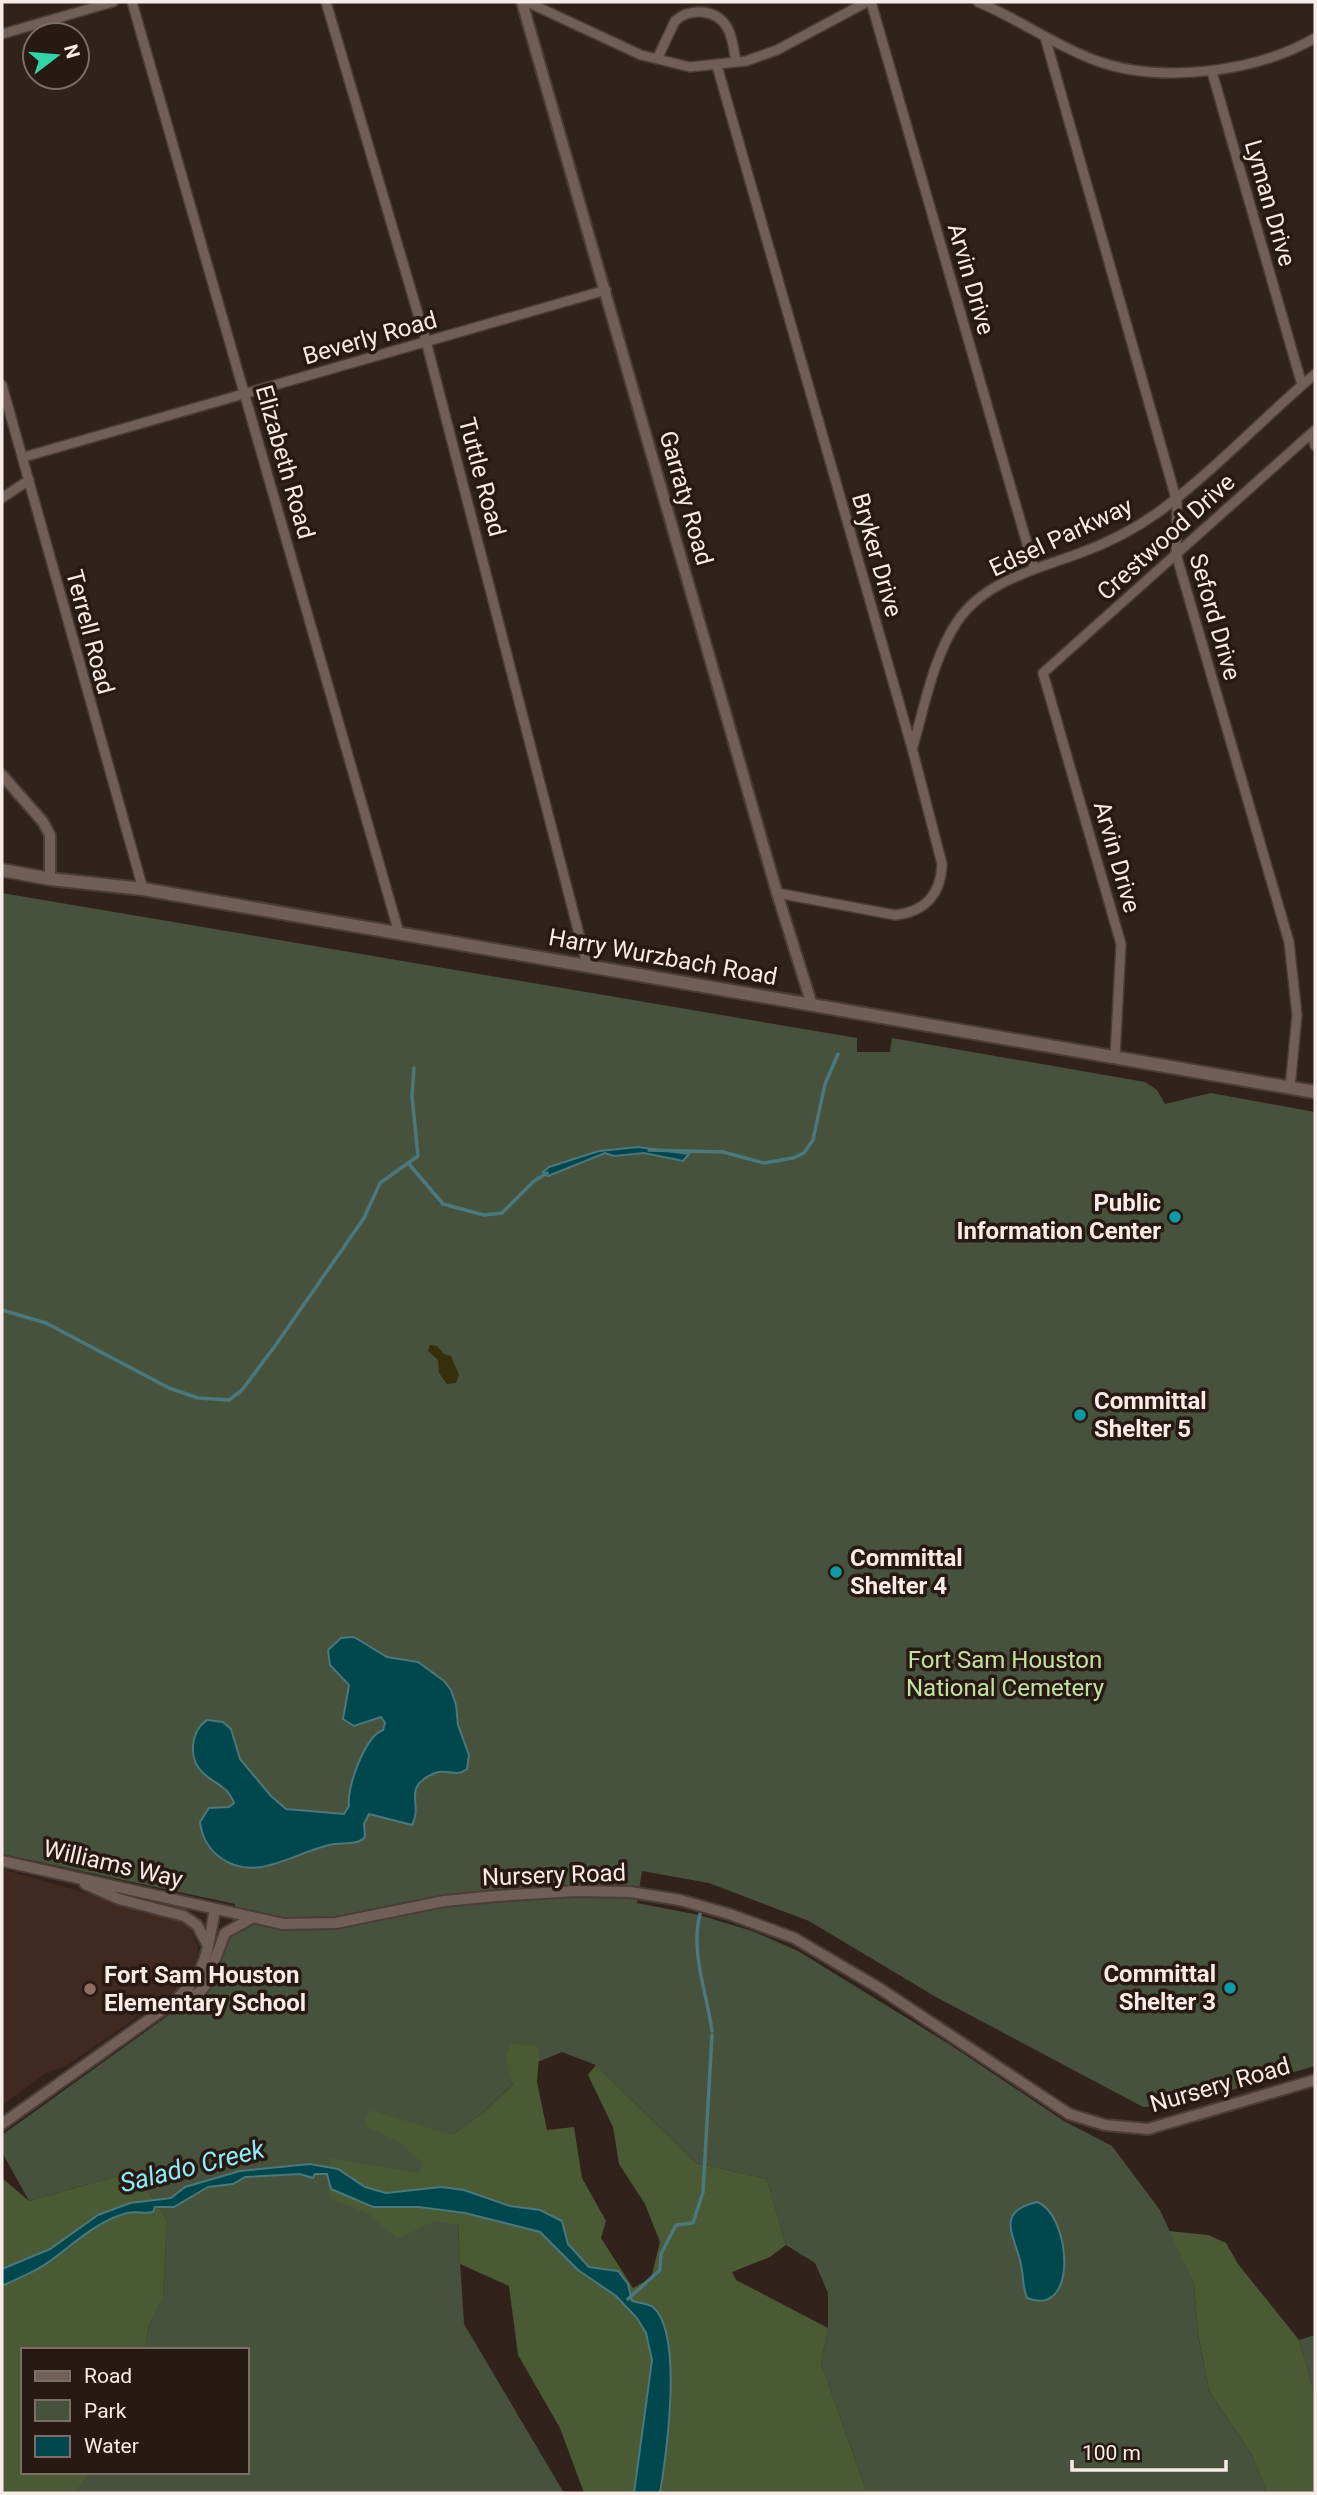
<svg xmlns="http://www.w3.org/2000/svg" width="1317" height="2495" font-family="Roboto,sans-serif">
<rect width="100%" height="100%" fill="#32221c"/>
<!-- built -->
<path fill="#402921" d="M2,1869L177,1919L191,1928L198,1946L197,1960L185,1984L66,2066L44,2074L2,2105Z"/>
<!-- green -->
<path fill="#47523c" d="M2,893L857,1038V1052H890L892,1038L1145,1082L1157,1090L1165,1104L1211,1093L1315,1112V2066L1175,2106L1143,2107L936,1997L809,1921L709,1883L642,1871L637,1903L699,1915L752,1931L798,1951L949,2044L1064,2121L1112,2146L1160,2210L1194,2284L1198,2335L1209,2391L1252,2455L1267,2493H867L821,2363L828,2328V2293L815,2263L786,2245L767,2179L696,2163L596,2065L562,2052L533,2064L483,2113L452,2135L464,2324L564,2493H75L91,2472H247V2350H145L149,2325L163,2297L167,2220L135,2171L29,2201L2,2152V2135L170,2014L205,1993L231,1935L235,1904L2,1854Z
M1315,2335V2396L1299,2340Z"/>
<!-- forest -->
<path fill="#495a34" d="M511,2044L536,2045L539,2055L537,2082L547,2130L574,2127L582,2178L606,2221L601,2238L633,2288L651,2278L660,2242L645,2204L619,2164L613,2127L588,2075L596,2065L696,2163L767,2179L786,2245L770,2257L732,2272L736,2280L828,2328L821,2363L867,2493H584L560,2428L518,2355L509,2286L460,2264L458,2225L435,2221L397,2239L369,2214L329,2198L330,2158L419,2173L422,2164C406,2145 390,2136 367,2127L365,2120L370,2110L452,2135L483,2113L513,2084L505,2057Z
M135,2171L167,2220L163,2298L149,2325L145,2350H23V2472H91L75,2493H2V2178L29,2201Z
M1169,2231L1208,2235L1226,2243L1238,2264L1299,2340L1315,2396V2493H1267L1252,2455L1209,2391L1198,2334L1194,2284Z"/>
<!-- sand -->
<path fill="#362e0d" d="M430,1345L437,1346L444,1354L451,1356L459,1375L456,1383L447,1384L439,1373L438,1360L428,1351Z"/>
<!-- water -->
<path fill="#00474e" stroke="#4a787c" stroke-width="2" d="M638,1147L689,1154L683,1161L644,1153L614,1156L605,1153L548,1176L543,1172L549,1167L599,1151Z
M354,1637L387,1657L418,1662L444,1681L451,1690L456,1705L458,1725L469,1755L467,1769C456,1778 446,1768 435,1773C400,1788 424,1803 412,1825L369,1814L364,1824L365,1837C357,1846 341,1842 329,1845C294,1853 255,1883 221,1858C208,1849 202,1838 200,1822L209,1808L229,1807L234,1803C227,1785 216,1785 203,1773C188,1759 190,1732 207,1720L223,1722L231,1729L240,1759L271,1796L286,1809L344,1814L349,1806C346,1789 365,1736 383,1730L385,1723L381,1717L354,1726L343,1719L349,1685L330,1665L328,1650L341,1638Z
M310,2164L338,2169L365,2187L386,2193L441,2187L464,2190L510,2206L540,2210L562,2221L568,2244L589,2267L618,2271L628,2284L632,2301C638,2303 648,2303 653,2307C684,2334 666,2456 660,2493H634L652,2360L646,2333L637,2318L616,2296L578,2270L540,2232L465,2213L419,2207H373L331,2189L327,2174H315L313,2178L300,2174L245,2177L233,2184L208,2187L174,2207H155L153,2212C145,2214 136,2211 127,2213C95,2222 75,2243 50,2261C36,2272 18,2278 2,2286V2269L50,2249L98,2215L130,2203L171,2198L185,2187L240,2171Z
M1037,2202C1071,2215 1079,2319 1027,2298C1022,2286 1024,2277 1021,2265C1016,2237 993,2212 1037,2202Z"/>
<g fill="none" stroke-linecap="round" stroke-linejoin="round">
<!-- stream -->
<path stroke="#4a787c" stroke-width="3.5" d="M649,1150L723,1152L764,1163L793,1158L804,1153L813,1140L825,1084L838,1054
M409,1164L443,1204L484,1215L502,1213L534,1181L547,1173
M2,1310L46,1323L169,1388L198,1398L229,1400L242,1390L275,1346L364,1218L380,1183L418,1156L412,1096L414,1068
M700,1914C690,1952 707,1993 712,2031
M628,2299L660,2270L661,2254L676,2225L693,2223L703,2192L712,2035"/>
<defs>
<path id="minor" d="M132,2L399,933
M326,2L426,341L587,965
M527,2L641,55L690,67L746,61L777,50L867,2
M871,2L1034,568
M978,2C1019,19 1055,46 1097,61C1161,84 1257,72 1315,38
M2,34L113,2
M1045,37L1177,502L1176,554L1289,942L1297,1015L1290,1088
M657,59L675,21C690,7 718,9 728,29C733,39 734,51 736,62
M717,66L912,748L942,864C941,894 925,912 895,915L777,893
M1212,72L1302,385
M2,385L143,889
M1312,433L1315,446
M24,457L606,290
M2,498L29,480
M913,746C925,705 933,658 957,622C984,581 1037,569 1080,553C1108,543 1135,529 1160,511C1215,470 1263,418 1315,374
M1115,1057L1121,944L1043,673L1315,430"/>
<path id="tertiary" d="M522,2L777,893L812,1005
M2,775L43,822L50,835V879
M2,1861L283,1924L336,1923L444,1901L497,1896L576,1891L630,1892L680,1900L729,1914L794,1938L879,1988L1069,2114L1105,2125L1148,2129L1315,2080
M85,1884L119,1899L184,1916L197,1925L208,1946
M179,2002L200,1992L205,1986L225,1933L252,1918
M2,2124L168,2006C207,1975 206,1957 215,1909"/>
<path id="secondary" d="M2,870L50,879L143,889L1315,1092"/>
</defs>
<!-- minor casing -->
<use href="#minor" stroke="#4b3c38" stroke-width="12"/>
<!-- tertiary casing -->
<use href="#tertiary" stroke="#4b3c38" stroke-width="14"/>
<!-- secondary casing -->
<use href="#secondary" stroke="#4b3c38" stroke-width="16"/>
<!-- minor -->
<use href="#minor" stroke="#715e57" stroke-width="9"/>
<!-- tertiary -->
<use href="#tertiary" stroke="#715e57" stroke-width="10"/>
<!-- secondary -->
<use href="#secondary" stroke="#715e57" stroke-width="12"/>
</g>
<!-- markers -->
<g fill="#0f9aa8" stroke="#281913" stroke-width="2.5">
<circle cx="1175" cy="1217" r="7"/>
<circle cx="1080" cy="1415" r="7"/>
<circle cx="836" cy="1572" r="7"/>
<circle cx="1230" cy="1988" r="7"/>
</g>
<circle fill="#8d6e63" stroke="#281913" stroke-width="2.5" cx="90" cy="1989" r="7"/>
<g text-anchor="middle" dominant-baseline="central" stroke-width="7" stroke-linejoin="round" paint-order="stroke">
<!-- street labels -->
<g font-size="24" fill="#f7ece8" stroke="#281913">
<text transform="translate(1270 203) rotate(74)">Lyman Drive</text>
<text transform="translate(971 279) rotate(74)">Arvin Drive</text>
<text transform="translate(370 338) rotate(-16)">Beverly Road</text>
<text transform="translate(285 462) rotate(74)">Elizabeth Road</text>
<text transform="translate(482 477) rotate(75)">Tuttle Road</text>
<text transform="translate(686 498) rotate(74)">Garraty Road</text>
<text transform="translate(1061 537) rotate(-25)">Edsel Parkway</text>
<text transform="translate(1166 537) rotate(-42)">Crestwood Drive</text>
<text transform="translate(877 555) rotate(74)">Bryker Drive</text>
<text transform="translate(1215 617) rotate(74)">Seford Drive</text>
<text transform="translate(90 632) rotate(75)">Terrell Road</text>
<text transform="translate(1117 857) rotate(74)">Arvin Drive</text>
<text transform="translate(663 957) rotate(10)">Harry Wurzbach Road</text>
<text transform="translate(113 1864) rotate(13)">Williams Way</text>
<text transform="translate(554 1875) rotate(-2)">Nursery Road</text>
<text transform="translate(1220 2085) rotate(-16)">Nursery Road</text>
</g>
<!-- poi labels -->
<g font-size="24" font-weight="bold" fill="#f7ece8" stroke="#281913" text-anchor="start">
<text x="1161" y="1203" text-anchor="end">Public<tspan x="1161" dy="28">Information Center</tspan></text>
<text x="1094" y="1401">Committal<tspan x="1094" dy="28">Shelter 5</tspan></text>
<text x="850" y="1558">Committal<tspan x="850" dy="28">Shelter 4</tspan></text>
<text x="1216" y="1974" text-anchor="end">Committal<tspan x="1216" dy="28">Shelter 3</tspan></text>
<text x="104" y="1975">Fort Sam Houston<tspan x="104" dy="28">Elementary School</tspan></text>
</g>
<!-- park labels -->
<g font-size="24" fill="#c3e1a0" stroke="#281913">
<text x="1005" y="1660">Fort Sam Houston<tspan x="1005" dy="28">National Cemetery</tspan></text>
</g>
<!-- water labels -->
<g font-size="26" font-style="italic" fill="#8cecf9" stroke="#281913">
<text transform="translate(192 2166) rotate(-14)">Salado Creek</text>
</g>
</g>
<!-- border -->
<rect width="1317" height="2495" fill="none" stroke="#f7ece8" stroke-width="7"/>
<!-- legend -->
<rect x="21" y="2348" width="228" height="126" fill="#281913" stroke="#7b6d68" stroke-width="2"/>
<rect x="35" y="2371" width="35" height="10" fill="#715e57" stroke="#7b6d68" stroke-width="2"/>
<text x="84" y="2383" font-size="21" fill="#f7ece8">Road</text>
<rect x="35" y="2400" width="35" height="21" fill="#47523c" stroke="#7b6d68" stroke-width="2"/>
<text x="84" y="2418" font-size="21" fill="#f7ece8">Park</text>
<rect x="35" y="2436" width="35" height="21" fill="#00474e" stroke="#7b6d68" stroke-width="2"/>
<text x="84" y="2453" font-size="21" fill="#f7ece8">Water</text>
<!-- north arrow -->
<g transform="translate(56 56) rotate(74)"><circle r="33" fill="#281913" stroke="#7b6d68" stroke-width="2"/>
<path d="M0-5L12 26L0 18L-12 26Z" fill="#34d4a8"/>
<text y="-10" font-size="19" font-weight="bold" text-anchor="middle" fill="#f7ece8">N</text>
</g>
<!-- scale -->
<path d="M1072 2460v10h154v-10" fill="none" stroke="#f7ece8" stroke-width="3.5"/>
<text x="1082" y="2460" font-size="21" fill="#f7ece8" stroke="#281913" stroke-width="5" paint-order="stroke">100 m</text>
</svg>
